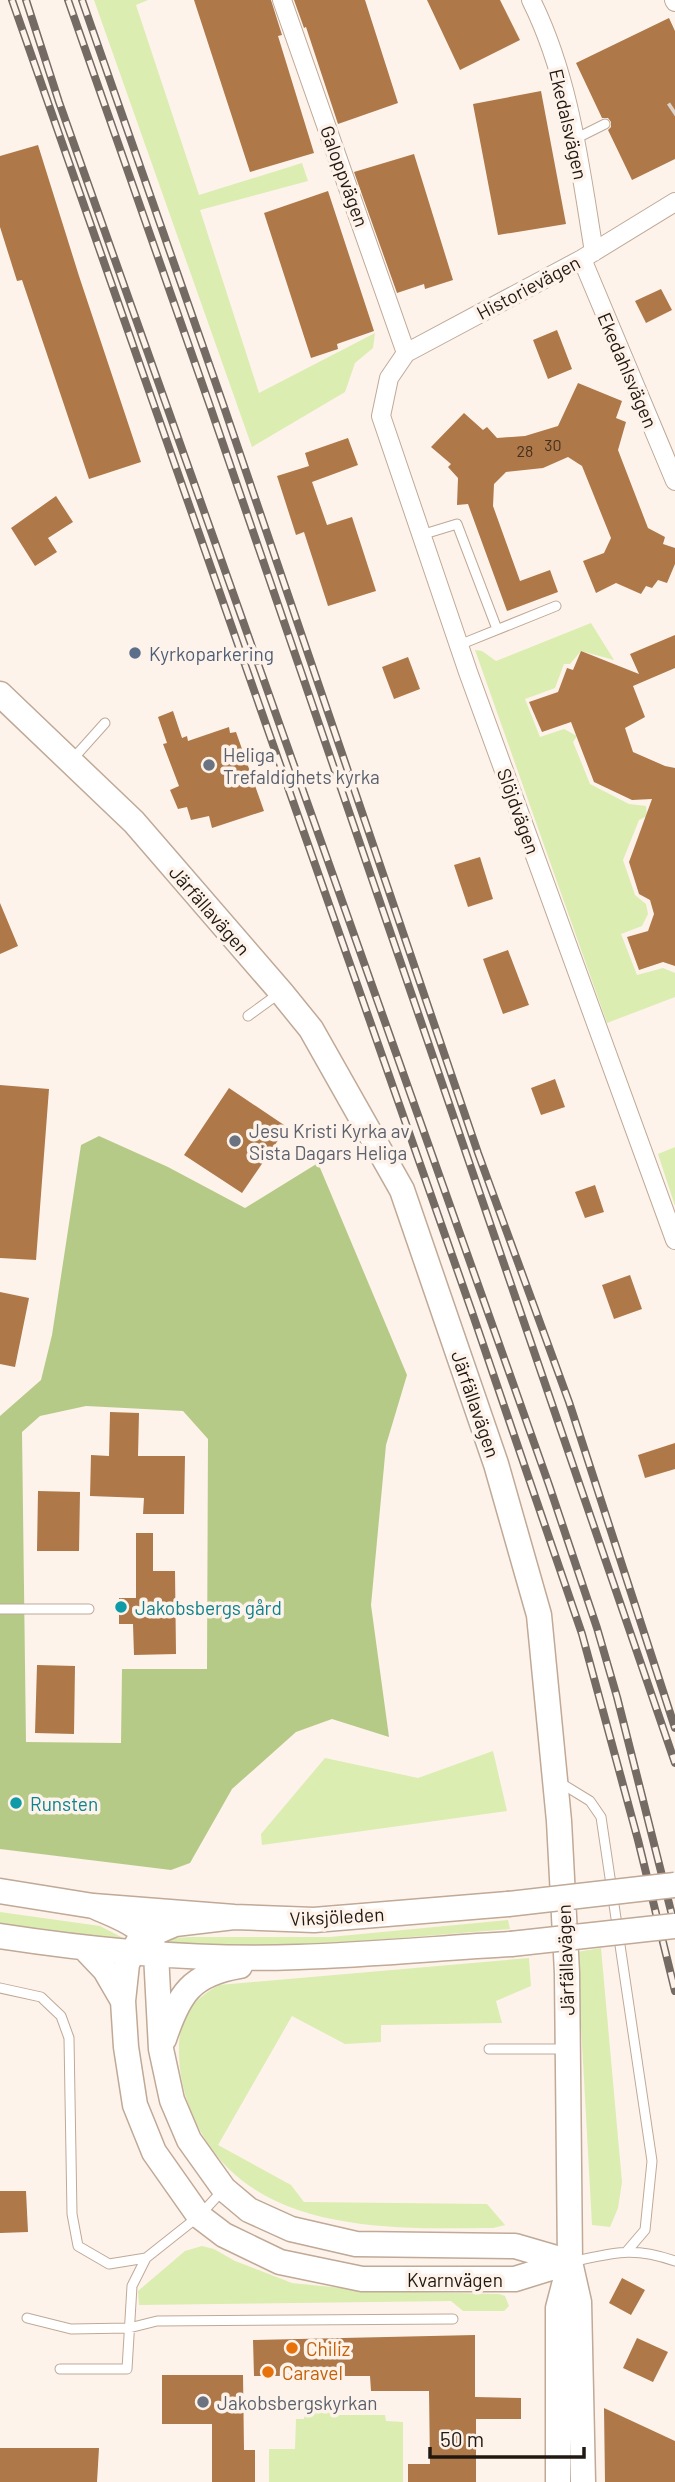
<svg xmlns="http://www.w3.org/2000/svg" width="675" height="2482" font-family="Barlow,sans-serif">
<rect width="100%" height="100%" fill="#fdf3eb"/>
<!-- green -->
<path fill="#dbedb1" d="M94,0H148L136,5L199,195L302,163L308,181L200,210L259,393L375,333L373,348L355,363L345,392L252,447Z
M591,623L614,660L581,651L570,664H564L555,688L525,699L540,737L564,729L577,736L573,742L590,784L629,804L646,806L647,816L639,820L623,860L635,895L646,904L648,914L642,926L621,934L637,975L663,968L675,973V997L607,1023L475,650L482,651L496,661Z
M675,1147V1206L658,1154Z
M493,1751L507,1811L262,1845L261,1834L325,1758L418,1778Z
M0,1912L100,1926L123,1938H92L0,1926Z
M508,1920L510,1929L314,1945H198L169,1942L172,1938L192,1937H330Z
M601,1948L622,2182L618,2208L610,2227L592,2225L577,1952Z
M529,1958L531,1986L496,2001L502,2023L381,2025V2042L345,2044L292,2016L218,2145L291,2185L304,2202L487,2204L505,2225L493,2228C396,2229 263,2234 205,2139C192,2118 183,2094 180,2069C176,2027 182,2006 219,1985Z
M202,2246L214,2249L235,2261L292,2283L371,2291L499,2294L505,2296L509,2306L504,2311H463L451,2301L139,2305L138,2291L185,2251Z
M305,2407L332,2408V2415H385L386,2421L403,2422V2482H269V2449H295L296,2419H304Z"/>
<!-- forest -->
<path fill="#b6ca87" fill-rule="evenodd" d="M99,1136L168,1167L245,1208L318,1163L407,1375L386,1445L371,1605L389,1737L332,1719L296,1732L232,1789L190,1863L171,1870L0,1849V1416L41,1380L52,1335L81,1145ZM86,1406L183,1411L208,1439L207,1669H122L121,1743L26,1742L22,1432L40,1416Z"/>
<!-- building -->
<path fill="#ae7849" d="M194,0H271L282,35L278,36L314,153L250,172Z
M294,0H365L398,103L338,124L306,27L304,28Z
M427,0H500L520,40L460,70Z
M669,18L675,31V159L632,180L608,130L611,127V122L608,118H602L576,63Z
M541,91L566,224L498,235L473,104Z
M38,145L79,276L141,462L89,479L22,280L17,281L0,227V156Z
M414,154L453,280L425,289L424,284L397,293L354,172Z
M328,191L374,331L337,344L338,349L311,358L264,213Z
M661,289L672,310L646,323L635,301Z
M557,330L572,369L548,379L533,340Z
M578,383L622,401L616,418L626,422L618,450L648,528L665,537L663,544L675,548V564L667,583L658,580L652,588L646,586L641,594L616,583L596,593L583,561L604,553L611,538L582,466L568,457L543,468L506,472L494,484L493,506L520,581L550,570L558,592L507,611L468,504L457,505L458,478L448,467L451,464L431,447L464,413L483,430L487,427L497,438L525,436L558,426Z
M348,438L358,465L312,482L327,525L352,517L376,591L328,606L304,532L296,535L277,476L309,466L305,453Z
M56,496L73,522L48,538L57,552L35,566L11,528Z
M675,635V668L633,686L645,717L625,728L633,752L665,766L675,768V966L663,962L639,970L627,937L648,931L654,914L650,900L639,894L629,862L652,799L632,800L594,782L571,722L542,732L529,702L558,692L567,668L573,670L581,651L639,674L630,654Z
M408,657L420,689L394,699L382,667Z
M173,711L182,738L187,736L188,741L229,727L230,733L236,732L264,811L212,828L209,816L191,820L187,807L178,809L170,790L179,786L163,744L167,743L158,717Z
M480,857L493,899L468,907L454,865Z
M0,903L18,946L0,954Z
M508,950L529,1005L503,1014L483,959Z
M555,1079L565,1107L541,1115L531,1088Z
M0,1085L49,1089L36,1260L0,1258Z
M229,1088L287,1127L242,1193L184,1155Z
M595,1185L604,1212L585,1218L575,1192Z
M630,1275L642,1309L614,1319L602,1285Z
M0,1292L29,1298L15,1367L0,1364Z
M110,1412L139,1413L138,1456H185L184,1514H143L144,1498L90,1496L91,1455L109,1456Z
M675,1443V1469L645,1478L638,1455Z
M38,1491L80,1492L79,1551H37Z
M136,1533H153V1571H175L176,1654L134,1655L133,1624H119V1598H136Z
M37,1665L75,1666L74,1734L35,1733Z
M0,2191H26L28,2232L0,2233Z
M622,2278L645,2290L631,2315L609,2303Z
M475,2335V2397L521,2398V2419H476V2482H408V2464H430L429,2391H371L370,2376H254L253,2340Z
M637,2338L668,2352L653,2382L623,2368Z
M162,2375H243L244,2450H255V2482H212V2424H162Z
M604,2408L675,2441V2482H605Z
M0,2448H99L97,2482H0Z"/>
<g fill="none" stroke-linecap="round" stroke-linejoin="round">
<!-- street-tunnel -->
<path stroke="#dcd2ca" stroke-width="18" stroke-dasharray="18 9" stroke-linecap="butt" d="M672,112L675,110"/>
<defs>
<path id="lane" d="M575,139L605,124
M421,535L457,524L497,629
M459,645L556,606
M71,761L105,723
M248,1016L281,992
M0,1609H89
M559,1782L590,1801L601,1817L652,2161L645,2230L627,2251
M0,1988L41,1997L61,2016L69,2038L72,2214L78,2246L109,2264L146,2258L199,2216L223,2190
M489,2049H567
M571,2262C614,2253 631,2246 675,2261
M27,2318L71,2329L129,2328L157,2321L453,2319
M60,2369H127L132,2286L146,2258"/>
<path id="street" d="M282,0L406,353
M531,0C570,78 580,167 594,252
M674,0L675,2
M675,202L582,259L406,353L389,378L381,416L468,672L675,1240
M582,259L675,481"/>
<path id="secondary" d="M0,694L134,822L281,992L311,1029L402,1190L496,1464L539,1615L559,1821L567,1973L570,2262L579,2302L583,2482
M0,1891L93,1906L234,1917L314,1920L508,1904
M93,1906C118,1917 148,1926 156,1954L161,2049L172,2100L189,2140L224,2189L249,2210L291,2229L356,2244L515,2246L570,2262
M234,1917L175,1924L147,1936L138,1942L127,1964L123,2001L126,2047L135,2105L154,2152L199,2216L224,2235L280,2262L362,2279H515L570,2262
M0,1936C98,1951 198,1961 298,1957C369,1955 440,1948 511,1944
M85,1949L105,1970L123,2001
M164,2039C179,1994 191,1974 240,1966
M558,2482V2308L569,2266"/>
</defs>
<!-- lane casing -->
<use href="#lane" stroke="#c0a996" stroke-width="11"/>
<!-- street casing -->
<use href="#street" stroke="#c0a996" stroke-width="20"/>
<!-- secondary casing -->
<use href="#secondary" stroke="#c0a996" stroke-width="27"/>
<!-- lane -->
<use href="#lane" stroke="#fff" stroke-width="9"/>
<!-- street -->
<use href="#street" stroke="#fff" stroke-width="18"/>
<!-- secondary -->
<use href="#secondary" stroke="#fff" stroke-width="24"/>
<defs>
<path id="rail" d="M12,0L473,1315L582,1634L638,1840L675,1991
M26,0L59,102L549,1485L597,1628L617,1697L675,1927
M68,0L211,409L675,1763
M82,0L223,404L478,1153L569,1402L675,1728"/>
</defs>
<!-- rail casing -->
<use href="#rail" stroke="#746b64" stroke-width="8"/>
<!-- rail -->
<use href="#rail" stroke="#fdf3eb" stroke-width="5" stroke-dasharray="16" stroke-linecap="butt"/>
<defs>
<path id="secondary-bridge" d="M508,1904L675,1885
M511,1944L675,1926"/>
</defs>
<!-- secondary-bridge casing -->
<use href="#secondary-bridge" stroke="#c0a996" stroke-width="27" stroke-linecap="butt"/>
<!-- secondary-bridge -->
<use href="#secondary-bridge" stroke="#fff" stroke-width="24"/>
</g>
<!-- markers -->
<circle fill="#5c6f8a" stroke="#fdf3eb" stroke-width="2.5" cx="135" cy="653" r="7"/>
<g fill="#6b7280" stroke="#fdf3eb" stroke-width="2.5">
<circle cx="209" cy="765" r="7"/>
<circle cx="235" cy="1141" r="7"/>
<circle cx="203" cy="2402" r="7"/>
</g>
<g fill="#0f9aa8" stroke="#fdf3eb" stroke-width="2.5">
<circle cx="121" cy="1607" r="7"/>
<circle cx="16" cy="1803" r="7"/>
</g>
<g fill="#e8710a" stroke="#fdf3eb" stroke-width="2.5">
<circle cx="292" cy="2348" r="7"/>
<circle cx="268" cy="2372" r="7"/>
</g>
<g text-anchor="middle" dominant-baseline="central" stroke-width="7" stroke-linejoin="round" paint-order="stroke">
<!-- number labels -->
<g font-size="16" fill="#44301f">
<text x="553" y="444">30</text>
<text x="525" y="450">28</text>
</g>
<!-- street labels -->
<g font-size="19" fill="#211811" stroke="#fdf3eb">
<text transform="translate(569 124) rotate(77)">Ekedalsvägen</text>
<text transform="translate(345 176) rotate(70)">Galoppvägen</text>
<text transform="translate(528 287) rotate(-28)">Historievägen</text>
<text transform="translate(628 370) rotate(67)">Ekedahlsvägen</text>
<text transform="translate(519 811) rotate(70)">Slöjdvägen</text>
<text transform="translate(210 910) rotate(49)">Järfällavägen</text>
<text transform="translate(476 1404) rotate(71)">Järfällavägen</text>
<text transform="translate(337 1916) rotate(-3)">Viksjöleden</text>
<text transform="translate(565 1960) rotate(-92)">Järfällavägen</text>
<text x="455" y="2279">Kvarnvägen</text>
</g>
<!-- service labels -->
<g font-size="19" fill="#4e5e75" stroke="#fdf3eb" text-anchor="start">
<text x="149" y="653">Kyrkoparkering</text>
</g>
<!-- worship labels -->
<g font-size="19" fill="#5b616d" stroke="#fdf3eb" text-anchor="start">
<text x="223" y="754">Heliga<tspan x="223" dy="22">Trefaldighets kyrka</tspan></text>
<text x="249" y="1130">Jesu Kristi Kyrka av<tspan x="249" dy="22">Sista Dagars Heliga</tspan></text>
<text x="217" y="2402">Jakobsbergskyrkan</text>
</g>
<!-- culture labels -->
<g font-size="19" fill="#0d838f" stroke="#fdf3eb" text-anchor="start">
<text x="135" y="1607">Jakobsbergs gård</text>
<text x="30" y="1803">Runsten</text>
</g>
<!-- food labels -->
<g font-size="19" fill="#c56008" stroke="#fdf3eb" text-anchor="start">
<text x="306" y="2348">Chiliz</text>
<text x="282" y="2372">Caravel</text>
</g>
</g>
<!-- scale -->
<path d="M430 2447v10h154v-10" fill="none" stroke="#211811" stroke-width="3.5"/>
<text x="440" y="2447" font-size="21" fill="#211811" stroke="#fdf3eb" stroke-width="5" paint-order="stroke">50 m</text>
</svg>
